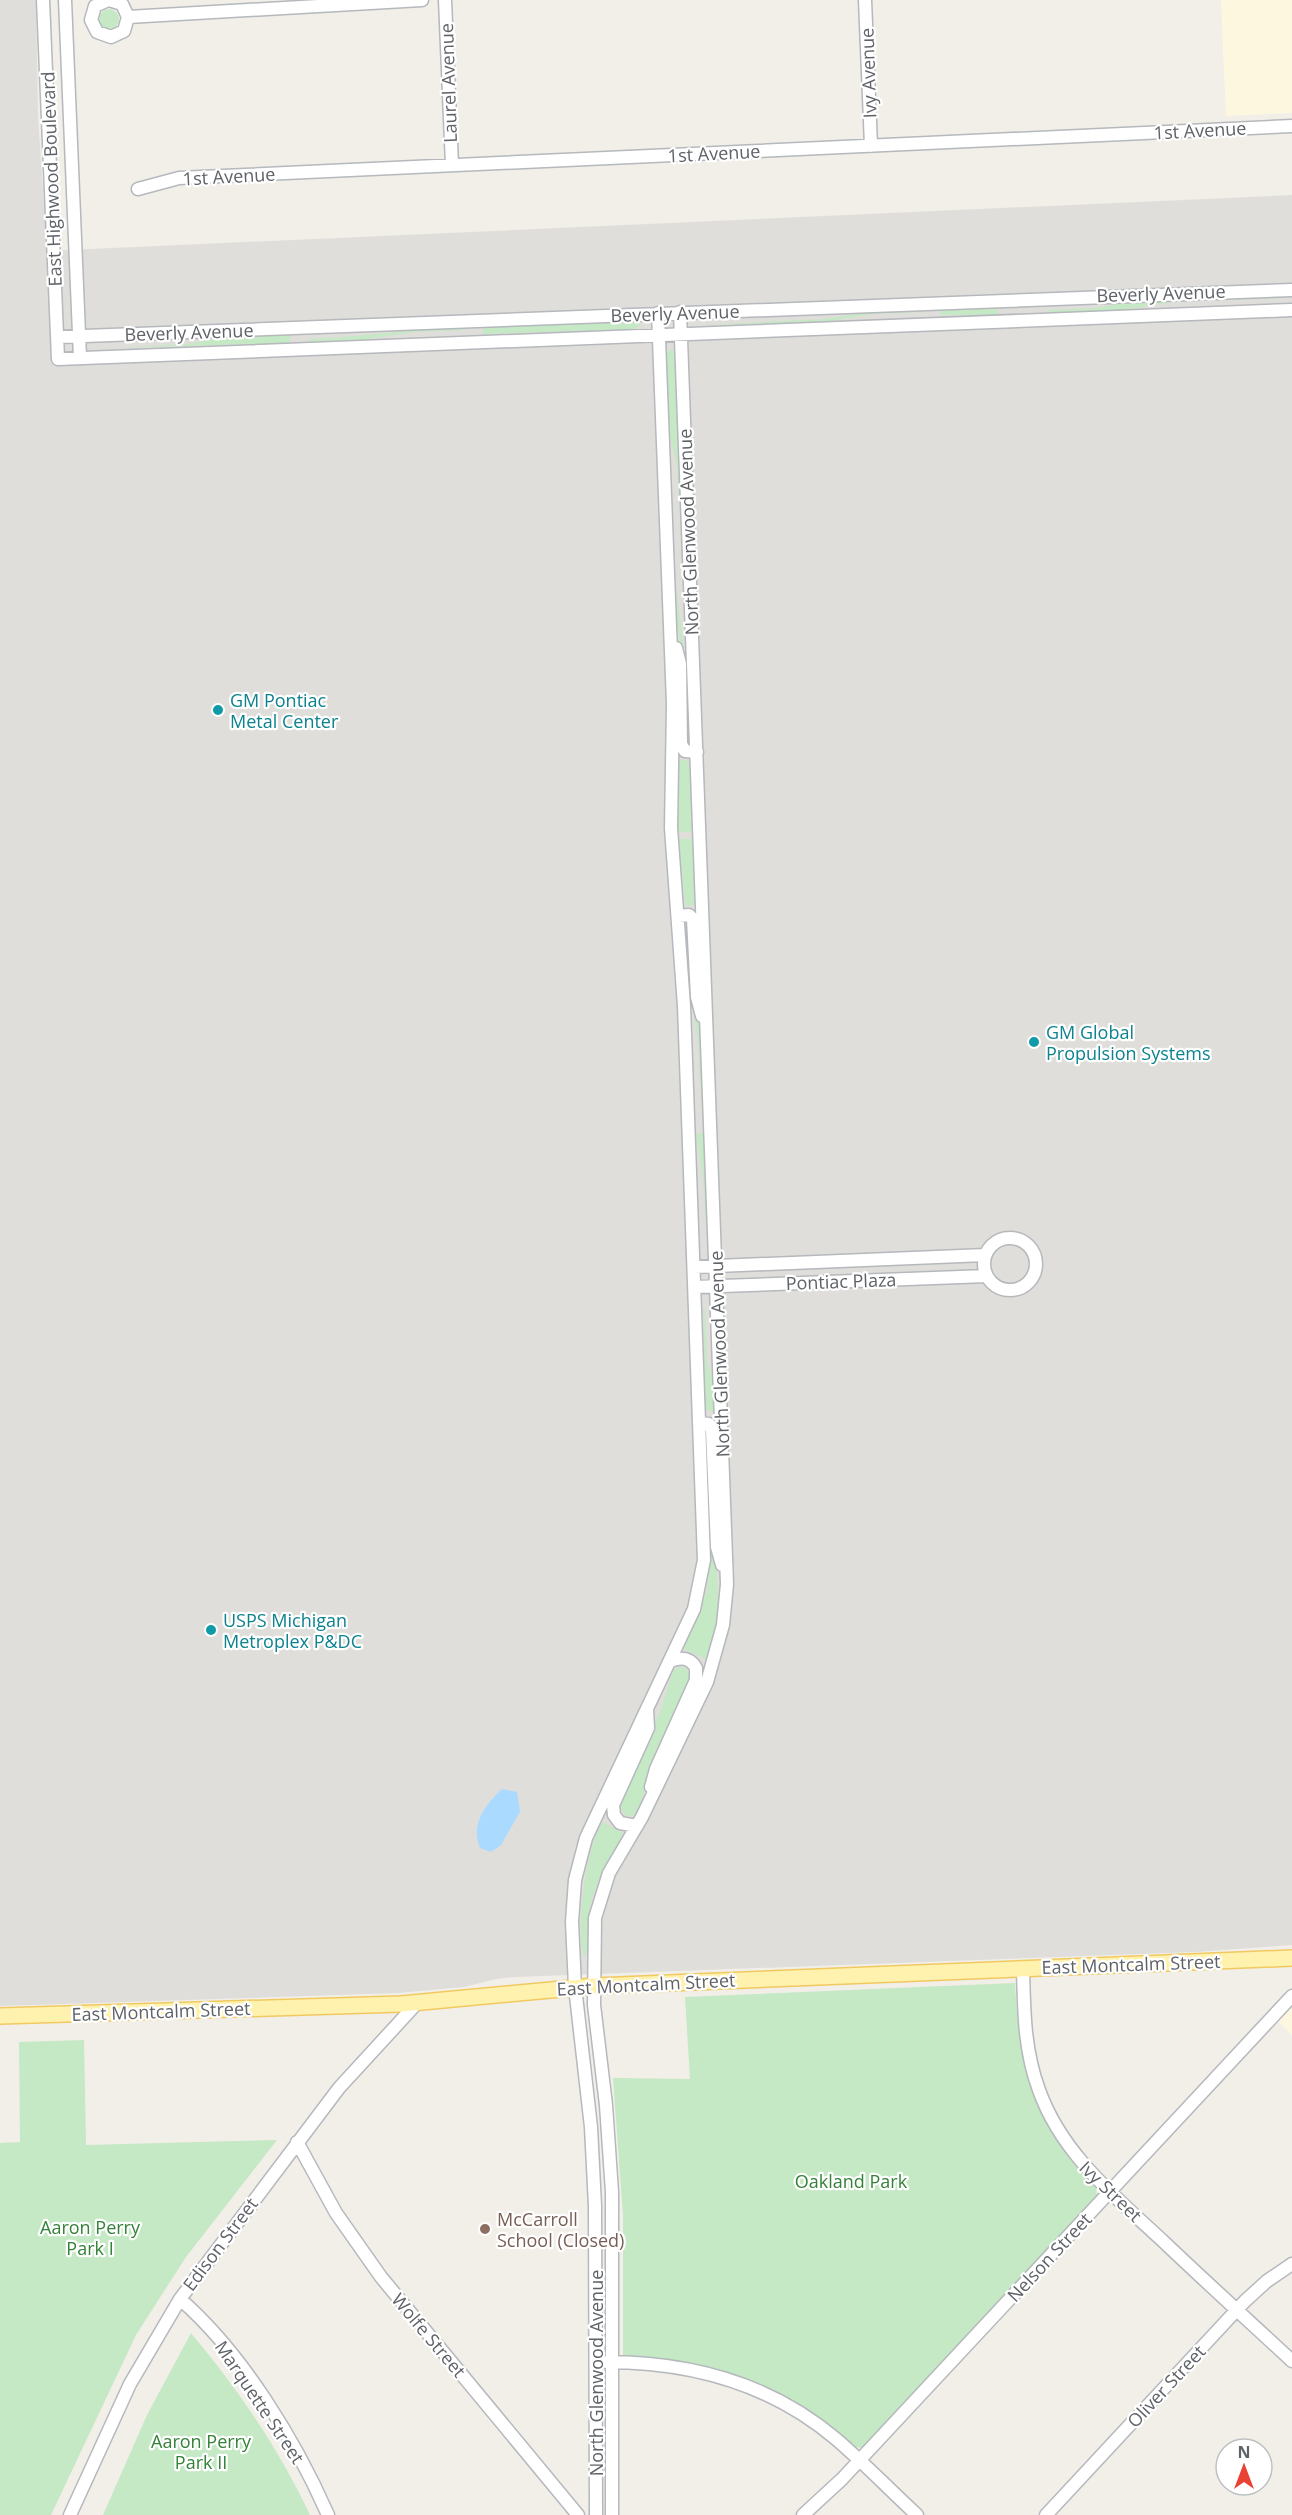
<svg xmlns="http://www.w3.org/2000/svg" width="1292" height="2515" font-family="'Open Sans',sans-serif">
<rect width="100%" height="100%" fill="#f1efe8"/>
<!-- commercial -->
<path fill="#fef7e0" d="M1221,0H1292V113L1226,116Z
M1292,2003V2035L1276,2020Z"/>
<!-- industrial -->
<path fill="#e0deda" d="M0,0H36L38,116L47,251L1292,195V1945L1195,1952L516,1977L496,1979L464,1987L398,1993L0,2006Z"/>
<!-- green -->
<path fill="#c5e8c5" d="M99 19a10 10 0 1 1 20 0a10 10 0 1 1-20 0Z
M1286,295V298L1175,302L1123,310L1049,313V310L1095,308L1135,301Z
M997,307L998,315H940L941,309Z
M922,309V312L873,314L824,322L701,325L824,319L877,311Z
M637,321L640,325L636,329L482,334L484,327Z
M465,327V330L415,332L361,340L308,341L310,339C362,337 413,329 465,327Z
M290,334V343L109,348L187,344L226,337Z
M672,349L675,353L680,539L677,467L669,431L666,353Z
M676,585L687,674L690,742H685L684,663L677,625Z
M680,759L691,762L694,832H678L677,777Z
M679,839H694L696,902L692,906L685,905Z
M687,924L694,1001L701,1040L702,1117L698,1039L691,1001Z
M703,1133L704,1135L707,1244L703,1177L696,1134Z
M703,1309H705L707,1361L714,1385V1412L706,1410Z
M712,1546L715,1551C717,1577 724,1639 706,1659L684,1649L707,1590Z
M678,1667L686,1668L691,1678L649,1776L638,1811L633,1816H626L620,1807L621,1795L661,1709L673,1671Z
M603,1822L624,1834C611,1858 596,1879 590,1907C587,1920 590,1948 585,1958C574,1939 587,1838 603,1822Z
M1015,1983C1020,2071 1033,2124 1096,2189L1097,2195L863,2448L854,2447C786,2386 714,2362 623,2355V2216L613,2078L690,2079L685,1997Z
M84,2040L86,2145L277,2140L186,2257L136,2335L51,2515H0V2143L20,2142L19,2042Z
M191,2333C238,2389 279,2449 310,2515H103L147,2415Z"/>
<!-- water -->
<path fill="#aadaff" d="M502,1789L517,1792L520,1812L501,1845L491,1852L480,1848C470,1824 485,1805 502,1789Z"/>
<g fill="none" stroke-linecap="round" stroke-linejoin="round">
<defs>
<path id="minor" d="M43,0L58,359L1292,310
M65,0L80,358
M108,0L95,6L91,20L97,32L111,37L124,31L128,17L122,4L109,0
M445,0L452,165
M865,0L871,146
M128,17L422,0
M138,189L179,178L1292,126
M58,337L1292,290
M676,648L680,664L681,744L685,751L697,752
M678,916L689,915L693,919L697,997L702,1016
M984 1264a26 26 0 1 1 52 0a26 26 0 1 1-52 0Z
M694,1267L985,1255
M695,1287L987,1276
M700,1423L709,1424L712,1430L717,1547L722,1565
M651,1787L656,1769L696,1680V1668C690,1657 681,1657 670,1661
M637,1826L620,1823L614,1815L613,1805L648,1728L647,1709
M1023,1968C1024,2010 1024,2050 1039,2090C1062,2155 1116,2197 1165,2243C1207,2283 1250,2322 1292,2361
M297,2142L336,2213L381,2277L578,2515
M180,2299C242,2353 295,2440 328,2515
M606,2362C690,2362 771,2384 836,2439C864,2463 890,2490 917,2515
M70,2515L130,2384L180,2299L339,2088L417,2003
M596,2515L595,2206L591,2127L575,1987L572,1922L575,1880L586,1838L694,1609L704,1560L684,1006L671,828L673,704L658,313
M612,2515V2192L606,2105L594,2005L595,1918L609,1873L642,1817L707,1682L723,1625L727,1584L680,312
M803,2515L842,2479L1292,1996
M1046,2515L1245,2301L1267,2281L1292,2264"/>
<path id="major" d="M0,2016L401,2004L594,1986L1292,1958"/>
</defs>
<!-- minor casing -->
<use href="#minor" stroke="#b5b8bc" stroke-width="15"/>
<!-- major casing -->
<use href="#major" stroke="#f2c960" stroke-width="18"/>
<!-- minor -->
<use href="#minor" stroke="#fff" stroke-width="12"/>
<!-- major -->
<use href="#major" stroke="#fff2af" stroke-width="15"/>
</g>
<!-- markers -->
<g fill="#0f9aa8" stroke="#fff" stroke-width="2">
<circle cx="218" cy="710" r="6"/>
<circle cx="1034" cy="1042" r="6"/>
<circle cx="211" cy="1630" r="6"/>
</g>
<circle fill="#8d6e63" stroke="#fff" stroke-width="2" cx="485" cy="2229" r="6"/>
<g text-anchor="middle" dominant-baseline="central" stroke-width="4.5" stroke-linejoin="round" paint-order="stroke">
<!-- street labels -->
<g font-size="18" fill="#5f6368" stroke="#fff">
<text transform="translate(868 73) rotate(-92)">Ivy Avenue</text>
<text transform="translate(448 83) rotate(-92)">Laurel Avenue</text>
<text transform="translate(1200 130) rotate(-3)">1st Avenue</text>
<text transform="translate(714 153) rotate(-3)">1st Avenue</text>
<text transform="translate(229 176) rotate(-3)">1st Avenue</text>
<text transform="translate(51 179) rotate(-92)">East Highwood Boulevard</text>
<text transform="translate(1161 293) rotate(-2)">Beverly Avenue</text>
<text transform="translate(675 313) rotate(-2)">Beverly Avenue</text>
<text transform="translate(189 332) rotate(-2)">Beverly Avenue</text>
<text transform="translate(688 532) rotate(-92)">North Glenwood Avenue</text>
<text transform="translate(841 1281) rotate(-2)">Pontiac Plaza</text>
<text transform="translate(719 1354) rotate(-92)">North Glenwood Avenue</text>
<text transform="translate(1131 1964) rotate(-2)">East Montcalm Street</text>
<text transform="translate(646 1984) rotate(-3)">East Montcalm Street</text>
<text transform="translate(161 2011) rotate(-2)">East Montcalm Street</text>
<text transform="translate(1111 2191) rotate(44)">Ivy Street</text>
<text transform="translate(220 2244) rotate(-53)">Edison Street</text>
<text transform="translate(1049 2257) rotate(-47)">Nelson Street</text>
<text transform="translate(429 2335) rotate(50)">Wolfe Street</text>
<text transform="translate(596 2373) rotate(-90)">North Glenwood Avenue</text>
<text transform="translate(1166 2386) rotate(-47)">Oliver Street</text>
<text transform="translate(260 2402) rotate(56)">Marquette Street</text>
</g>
<!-- culture labels -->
<g font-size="18" fill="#0d838f" stroke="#fff" text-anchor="start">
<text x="230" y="700">GM Pontiac<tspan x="230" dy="21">Metal Center</tspan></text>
<text x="1046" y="1032">GM Global<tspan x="1046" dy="21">Propulsion Systems</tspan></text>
<text x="223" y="1620">USPS Michigan<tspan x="223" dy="21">Metroplex P&amp;DC</tspan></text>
</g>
<!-- park labels -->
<g font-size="18" fill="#348238" stroke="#fff">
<text x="851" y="2181">Oakland Park</text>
<text x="90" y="2227">Aaron Perry<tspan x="90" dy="21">Park I</tspan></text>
<text x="201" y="2441">Aaron Perry<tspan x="201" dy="21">Park II</tspan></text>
</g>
<!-- education labels -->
<g font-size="18" fill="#785e54" stroke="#fff" text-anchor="start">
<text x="497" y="2219">McCarroll<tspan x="497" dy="21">School (Closed)</tspan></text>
</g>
</g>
<!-- north arrow -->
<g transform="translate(1244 2467)"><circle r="28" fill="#ffffff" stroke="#bfc1c3" stroke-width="1.5"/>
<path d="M0-4.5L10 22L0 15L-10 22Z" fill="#ea4335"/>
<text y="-9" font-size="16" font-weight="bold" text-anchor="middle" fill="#5f6368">N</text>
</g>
</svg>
